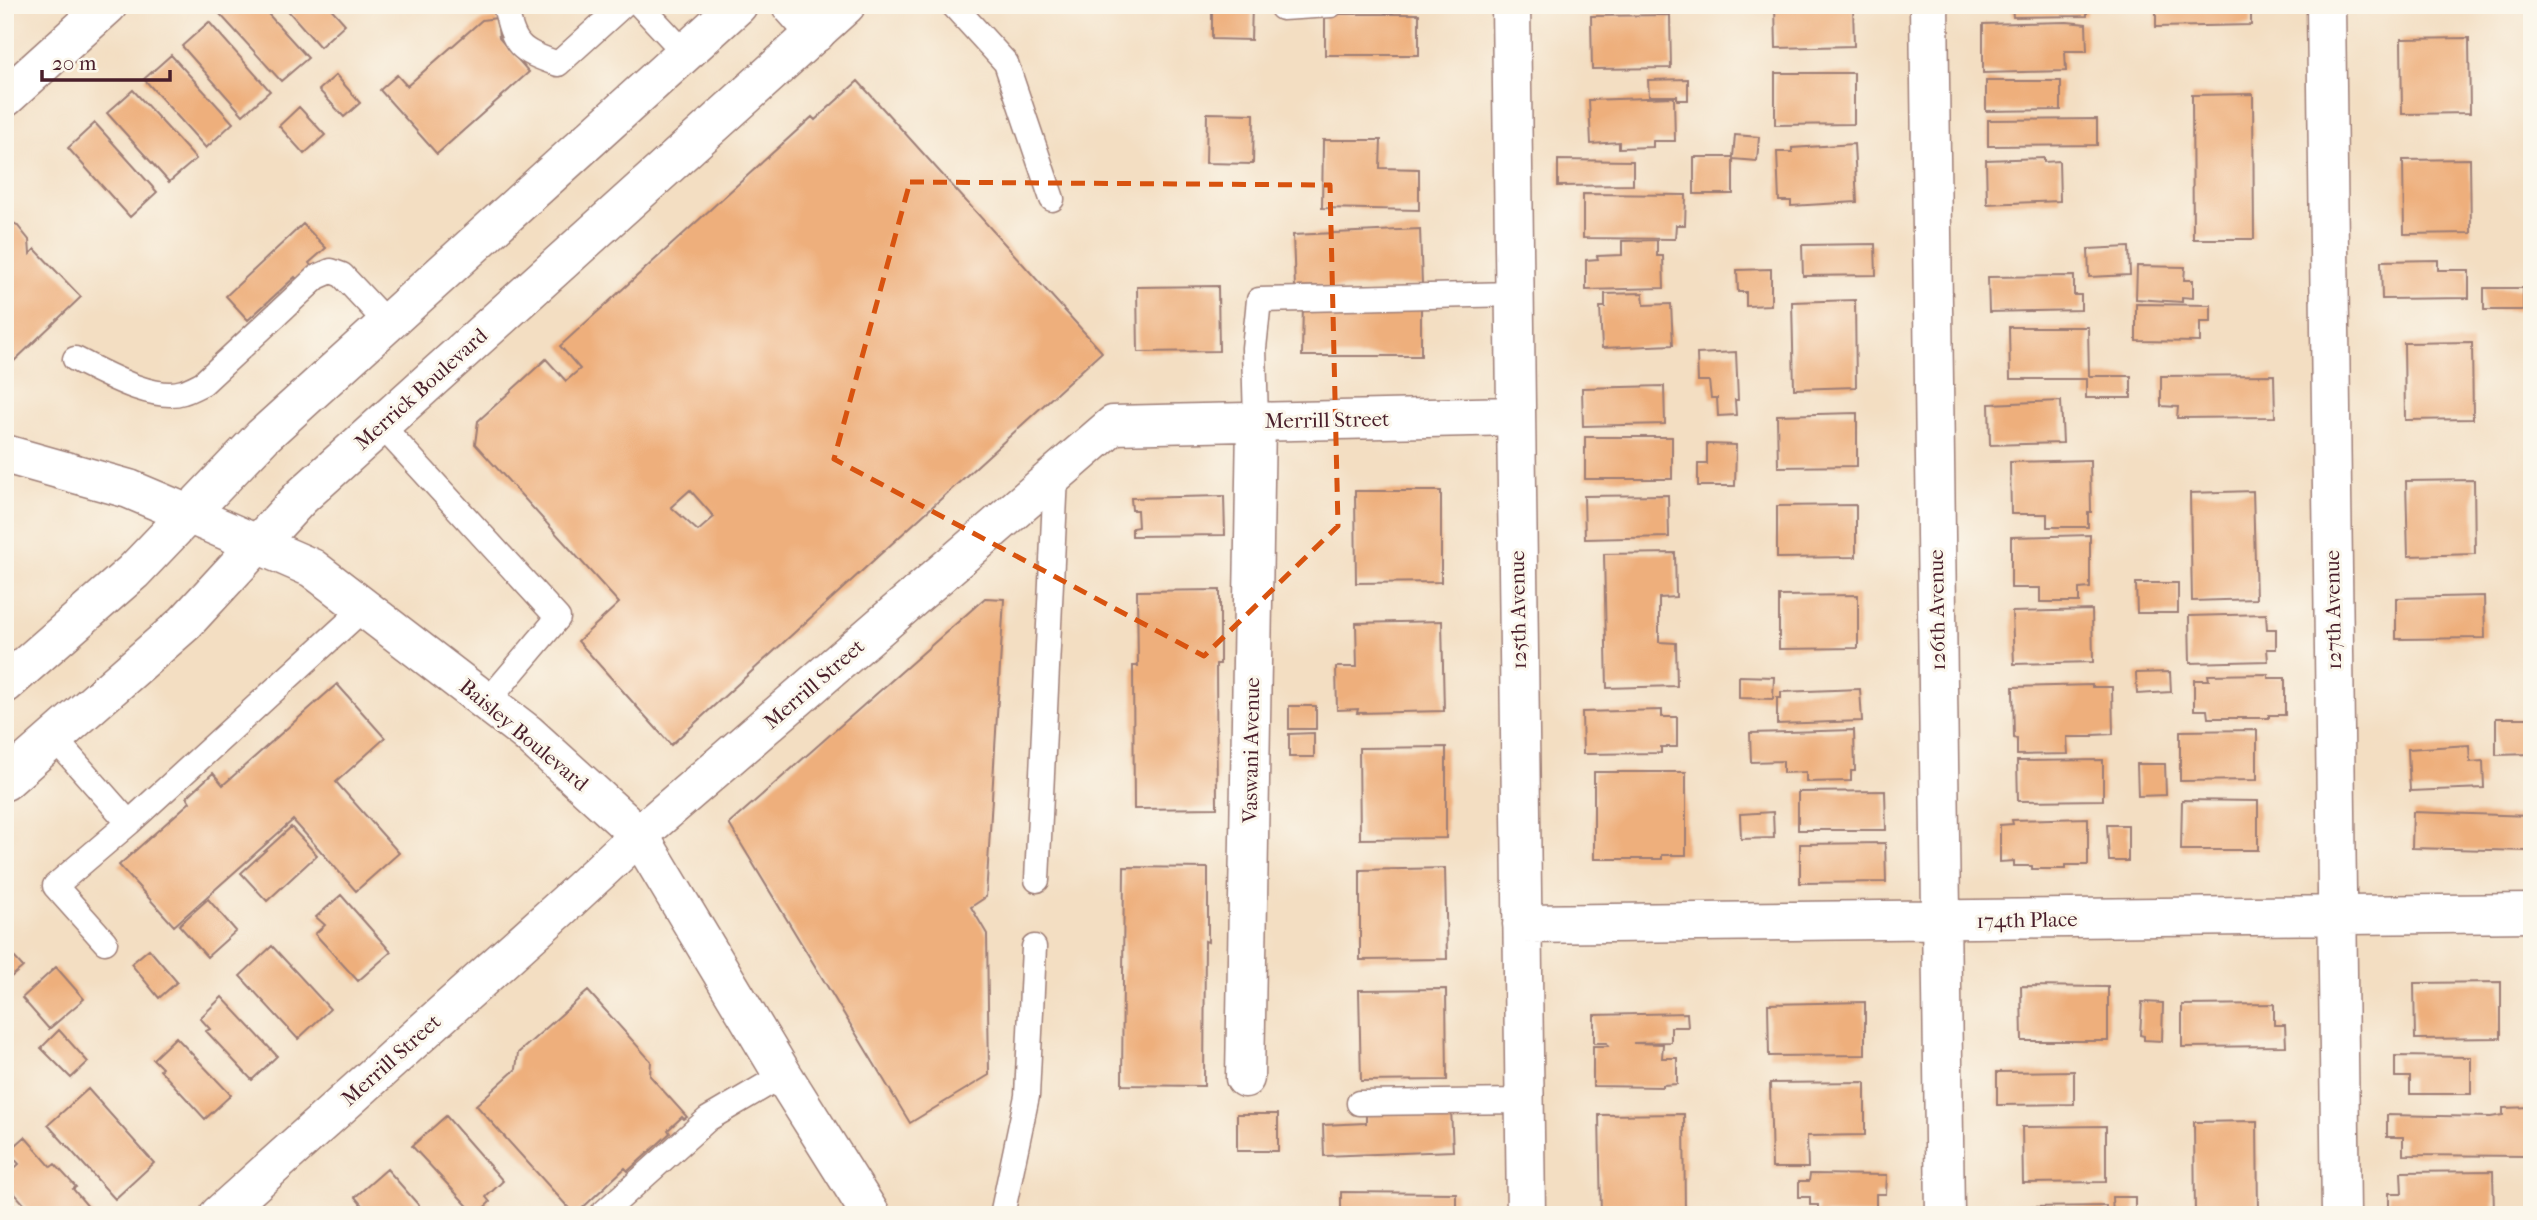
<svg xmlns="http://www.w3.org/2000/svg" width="2537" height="1220" font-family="'IM FELL French Canon',serif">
<rect width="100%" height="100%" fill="#fbf7ec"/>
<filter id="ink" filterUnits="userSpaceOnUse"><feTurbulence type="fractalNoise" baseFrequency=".0143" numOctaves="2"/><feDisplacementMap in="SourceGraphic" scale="14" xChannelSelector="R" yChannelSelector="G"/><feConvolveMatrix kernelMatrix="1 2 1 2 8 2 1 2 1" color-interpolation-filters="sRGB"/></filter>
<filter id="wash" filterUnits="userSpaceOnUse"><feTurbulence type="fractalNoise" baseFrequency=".00686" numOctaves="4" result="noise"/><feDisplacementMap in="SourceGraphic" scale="28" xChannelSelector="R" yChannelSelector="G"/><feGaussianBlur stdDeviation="1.57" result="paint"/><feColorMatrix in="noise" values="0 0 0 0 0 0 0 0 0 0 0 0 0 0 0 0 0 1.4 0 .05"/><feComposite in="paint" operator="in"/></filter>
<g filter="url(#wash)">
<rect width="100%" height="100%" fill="#f3dec2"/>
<g id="blocks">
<!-- building -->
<path fill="#eeaf7b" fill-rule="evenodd" d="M227,5H260L308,58L281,81L219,13Z
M283,5H328L345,24L320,47Z
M1212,5H1252L1251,40L1212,39Z
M1775,5H1853L1854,46L1776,48Z
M2012,5H2087V16L2013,17Z
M2156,5H2251V25L2156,27Z
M1325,14H1419V55H1325Z
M1670,15L1671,68L1592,69L1591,16Z
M497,18L499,38L529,72L437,154L380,90L397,75L407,86L482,20Z
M209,22L270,91L243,115L182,46Z
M2067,22L2086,24L2087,51H2065L2066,71L1983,73V24Z
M2469,38L2470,113L2402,114L2401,39Z
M171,55L233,123L206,148L144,79Z
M1775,73H1854V124L1775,125Z
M336,75L360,103L344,117L319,90Z
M1688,79V100H1677V96H1649L1648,80Z
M858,81L1102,352L671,745L578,641L619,603L475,444L478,421L546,359L566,381L580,369L560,346L812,117L815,120ZM690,490L714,517L698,531L671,507Z
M1986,81H2061V110L1986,111Z
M133,90L196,159L169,182L107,113Z
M2253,94L2254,239H2193L2192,95Z
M1674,97L1675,141H1653V147L1619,148V142L1591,144L1589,100Z
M299,107L325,135L304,154L279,126Z
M1207,113L1254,114L1253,164L1206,163Z
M2097,119V145L1988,146V120Z
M95,123L157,192L130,217L68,148Z
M1735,135L1759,137L1757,161L1733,159V194H1694V157H1733Z
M1323,140H1381L1380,168L1419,169V210L1322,208Z
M1854,144L1857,202L1791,206V201H1779L1777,152H1792V148Z
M2044,158V162L2059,161L2060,201L1987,204L1986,160Z
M2470,159L2471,233L2404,234L2403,160Z
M1558,160L1633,161V185L1558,186Z
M1583,194L1686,195L1685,225H1676L1675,239L1583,238Z
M5,218L17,225L29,240L30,254L35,249L81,297L12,363L5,356Z
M303,224L326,248L309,263L312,267L298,280L295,277L248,320L226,296Z
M1420,229L1422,284L1321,289V286L1295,287L1293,235Z
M1657,240V256H1663L1664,288L1586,290V260L1598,259L1597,256L1622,255V241Z
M1875,244L1876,275L1803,276L1802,245Z
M2129,247L2130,275L2089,277L2088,249Z
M2438,260V270H2469V298L2382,299L2381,261Z
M2137,266L2185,267L2184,280H2193V298L2182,297V302L2136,299Z
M1771,269V305L1746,306V292H1738L1737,270Z
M2074,276V295H2081V310L1989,312L1988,277Z
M1218,286L1219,351L1138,352L1137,287Z
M2484,288H2523V310H2484Z
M1643,293L1644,305L1671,304L1673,345L1602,348L1600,307H1605V294Z
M1855,300L1856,387L1794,389L1792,302Z
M1303,303H1421V356H1302Z
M2136,304L2211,305V322H2200V342L2136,341Z
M2009,327H2088L2089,376H2131V398H2086V379H2010Z
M2472,342L2473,419L2405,420L2404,343Z
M1736,352L1738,400H1735L1736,415L1718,416L1717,398H1711L1709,381H1698L1697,354Z
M2274,375L2275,417L2177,418L2178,407L2161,406V376Z
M1664,386L1665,424L1583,426L1582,388Z
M2061,401L2063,443L1990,445L1989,404Z
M1857,413V466L1778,467L1777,415Z
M1585,437H1672V479H1585Z
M1707,444L1736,445L1735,486H1698V464H1707Z
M2090,460L2091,512H2088V527H2047V514H2011L2010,462Z
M2474,480L2475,554L2408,556L2406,481Z
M1355,491H1441V582L1356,583Z
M2253,491L2256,599L2192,601L2190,493Z
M1668,495L1669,537L1585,539L1584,496Z
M1224,496L1225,535L1132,536V528L1138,527L1137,510H1132L1131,498Z
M1856,505V557L1777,558V506Z
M2090,535V588L2079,589V602H2040V588H2011V537Z
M1675,553L1676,597L1659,598V642L1676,643L1677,686L1607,688L1604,554Z
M2136,583H2178V613H2137Z
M1220,590V664H1216L1217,808L1134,809L1133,666H1138L1137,591Z
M1858,595V648L1779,649V596Z
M2484,596L2485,638L2396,639V598Z
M985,598L1004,599L986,897L971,907L987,934L989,1075L910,1123L729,824Z
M2092,610L2093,662L2014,664L2012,612Z
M2266,614L2267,629H2276V649H2267L2268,661L2190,663L2189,616Z
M1442,621L1444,711L1357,713L1358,709L1337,710L1336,667H1357L1356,623Z
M2170,672L2171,692L2137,694L2136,673Z
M2268,674V678H2285V715H2269V718H2208L2207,710H2194V680H2209L2208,675Z
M1739,676L1774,677L1773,699L1739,698Z
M337,684L385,738L336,782L399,853L356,891L293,820L174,926L119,865L190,802L187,797L213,773L223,785Z
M2092,685V687H2112L2113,734L2093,735V737H2067L2068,754L2017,755V739L2014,738L2013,687Z
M1860,689L1862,721L1777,724V698H1781V692Z
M1289,706H1316V729H1289Z
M1662,710V717H1677V747H1661V753L1583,754L1582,712Z
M2496,718H2531L2532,754L2496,755Z
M1854,730L1855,771H1851V781L1806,782V772L1783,773V761L1751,762L1750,733Z
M2257,730V780L2180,781V731Z
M1314,733V757H1289V734Z
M2469,745L2470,762L2483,761L2484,788L2410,791L2408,749Z
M1446,747V838L1360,839L1359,748Z
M2103,760V800L2018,801L2017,761Z
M2137,764H2165L2166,795L2138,796Z
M1594,772H1686V855H1662V859H1594Z
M1885,791L1886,830H1798V792Z
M2182,800L2258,801V850H2181Z
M1773,812L1774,838L1741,839L1740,814Z
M2413,812L2530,816L2529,851L2412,848Z
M2088,818V865H2065V869H2032V866H2014V861L2000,862V825L2013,824L2012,820Z
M2107,825H2128V861H2109Z
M291,827L317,855L267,901L241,873Z
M1885,843L1886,882L1800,883V844Z
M1124,867L1208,868V942L1205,941L1204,1086L1122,1085Z
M1445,868L1447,959L1360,960V870Z
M341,895L391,952L358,981L315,934L325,925L316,917Z
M208,899L236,931L207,957L179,925Z
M272,946L330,1009L298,1039L240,976Z
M5,947L23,967L5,982Z
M149,949L177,982L159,998L131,964Z
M56,967L84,999L49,1029L22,998Z
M2501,982V1038L2415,1039L2414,983Z
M2021,986L2108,987V1041H2022Z
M1446,989L1447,1080L1361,1081L1359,990Z
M588,991L651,1061L650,1076L687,1117L684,1119L682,1117L668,1130L670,1133L628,1171L625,1168L575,1215L476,1105L516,1069L518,1053Z
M222,997L277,1056L252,1080L206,1031L210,1029L200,1018Z
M1865,1002V1055L1769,1056L1768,1004Z
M2142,1002L2163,1003L2162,1041L2144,1040V1036L2140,1035Z
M2274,1004V1025H2285L2286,1046L2182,1047V1005Z
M1687,1013L1688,1027H1671V1042L1633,1043L1663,1044L1662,1058H1677V1084L1663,1085V1087L1593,1086V1046H1608L1607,1043H1594V1015Z
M59,1030L88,1062L71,1078L41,1048Z
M176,1037L231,1095L205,1119L160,1070L162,1068L153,1059Z
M2395,1056L2471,1057V1094H2410V1077H2395Z
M2074,1071V1104L1997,1105V1072Z
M1865,1082V1135L1807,1136L1808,1168H1772L1770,1083Z
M88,1089L154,1163L115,1199L48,1125Z
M2532,1107V1156L2403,1155V1137H2387V1115L2491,1117L2503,1115V1108Z
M1451,1109L1453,1151L1324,1156L1323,1125L1366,1123V1113Z
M1237,1114H1278V1151H1237Z
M1684,1114L1685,1215H1601L1599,1115Z
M446,1116L503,1181L486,1197L490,1202L476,1215L412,1146Z
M2257,1121L2258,1215H2195L2194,1122Z
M2106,1126V1182L2023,1183L2022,1127Z
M25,1137L51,1167L55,1164L76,1187L73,1189L95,1215H34L5,1183V1177L19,1164L8,1152Z
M387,1169L422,1209L427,1215H370L355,1197Z
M2493,1171L2494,1213L2389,1215V1193H2402L2401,1172Z
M1810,1174L1887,1175L1886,1194H1876V1215L1818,1214V1205H1810V1197H1799V1181H1809Z
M1341,1192L1456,1193V1215H1341Z
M2112,1197H2135V1215H2113Z
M2106,1206V1215H2023V1207Z"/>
</g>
</g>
<g filter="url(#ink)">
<use href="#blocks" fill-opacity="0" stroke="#9e7e76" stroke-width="2"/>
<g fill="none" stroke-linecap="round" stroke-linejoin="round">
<defs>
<path id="service" d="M505,5C514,46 518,50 558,64L623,5
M640,5L685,53
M953,5L1006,63L1052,199
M1282,8L1331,5
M75,359C102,372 153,402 183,392C190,390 197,386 203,383L317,277L331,271L342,275L387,323
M1256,422L1254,348L1259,300L1514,294
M381,425L558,618L487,702
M54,738L129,823L364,608
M1037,880L1056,476
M105,942L55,886L129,823
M1359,1103L1524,1101
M601,1215L708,1119L783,1075
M1002,1215L1027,1096L1034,947"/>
<path id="minor" d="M791,5L816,33
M1511,5L1526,1215
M1929,5L1945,1215
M2326,5L2341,1215
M5,98L108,5
M1522,924L2532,913
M1245,1078L1256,422
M219,1215L565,904L639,835L1113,425L1516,416"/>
<path id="tertiary" d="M5,454L129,489L188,514"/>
<path id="secondary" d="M188,514L312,568L527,733L639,835L783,1075L871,1215"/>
<path id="primary" d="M5,684L133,572L263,436L738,5
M5,781L185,623L301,497L846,5"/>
</defs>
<!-- service casing -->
<use href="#service" stroke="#9e7e76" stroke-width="27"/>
<!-- minor casing -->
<use href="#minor" stroke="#9e7e76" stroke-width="41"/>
<!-- tertiary casing -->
<use href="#tertiary" stroke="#9e7e76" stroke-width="41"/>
<!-- secondary casing -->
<use href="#secondary" stroke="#9e7e76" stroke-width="41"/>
<!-- primary casing -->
<use href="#primary" stroke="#9e7e76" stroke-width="41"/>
<!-- service -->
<use href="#service" stroke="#fff" stroke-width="24"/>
<!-- minor -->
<use href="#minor" stroke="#fff" stroke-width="38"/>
<!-- tertiary -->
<use href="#tertiary" stroke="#fff" stroke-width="38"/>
<!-- secondary -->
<use href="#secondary" stroke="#fff" stroke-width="38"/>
<!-- primary -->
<use href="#primary" stroke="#fff" stroke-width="38"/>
</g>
</g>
<!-- marked area -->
<path fill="none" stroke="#d8530f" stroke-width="5" stroke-dasharray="14 9" stroke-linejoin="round" d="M910,182L1330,185L1338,526L1204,656L834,459Z"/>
<g text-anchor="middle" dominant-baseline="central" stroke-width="6" stroke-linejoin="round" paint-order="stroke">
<!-- street labels -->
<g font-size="21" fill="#4a1f2b" stroke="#fbf7ec">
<text transform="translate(421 389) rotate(-42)">Merrick Boulevard</text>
<text transform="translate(1327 420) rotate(-1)">Merrill Street</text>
<text transform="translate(1518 610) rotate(-91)">125th Avenue</text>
<text transform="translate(1937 610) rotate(-91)">126th Avenue</text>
<text transform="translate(2333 610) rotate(-91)">127th Avenue</text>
<text transform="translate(814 684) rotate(-41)">Merrill Street</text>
<text transform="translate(524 735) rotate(40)">Baisley Boulevard</text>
<text transform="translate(1251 750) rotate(-89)">Vaswani Avenue</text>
<text transform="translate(2027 920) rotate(-1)">174th Place</text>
<text transform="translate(391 1060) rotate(-42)">Merrill Street</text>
</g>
</g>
<!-- margin -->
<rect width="2537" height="1220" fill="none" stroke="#fbf7ec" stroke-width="28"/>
<!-- scale -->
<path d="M42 70v10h128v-10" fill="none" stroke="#4a1f2b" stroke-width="3.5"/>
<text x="52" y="70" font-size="21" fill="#4a1f2b" stroke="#fbf7ec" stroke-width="5" paint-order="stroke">20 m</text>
</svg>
